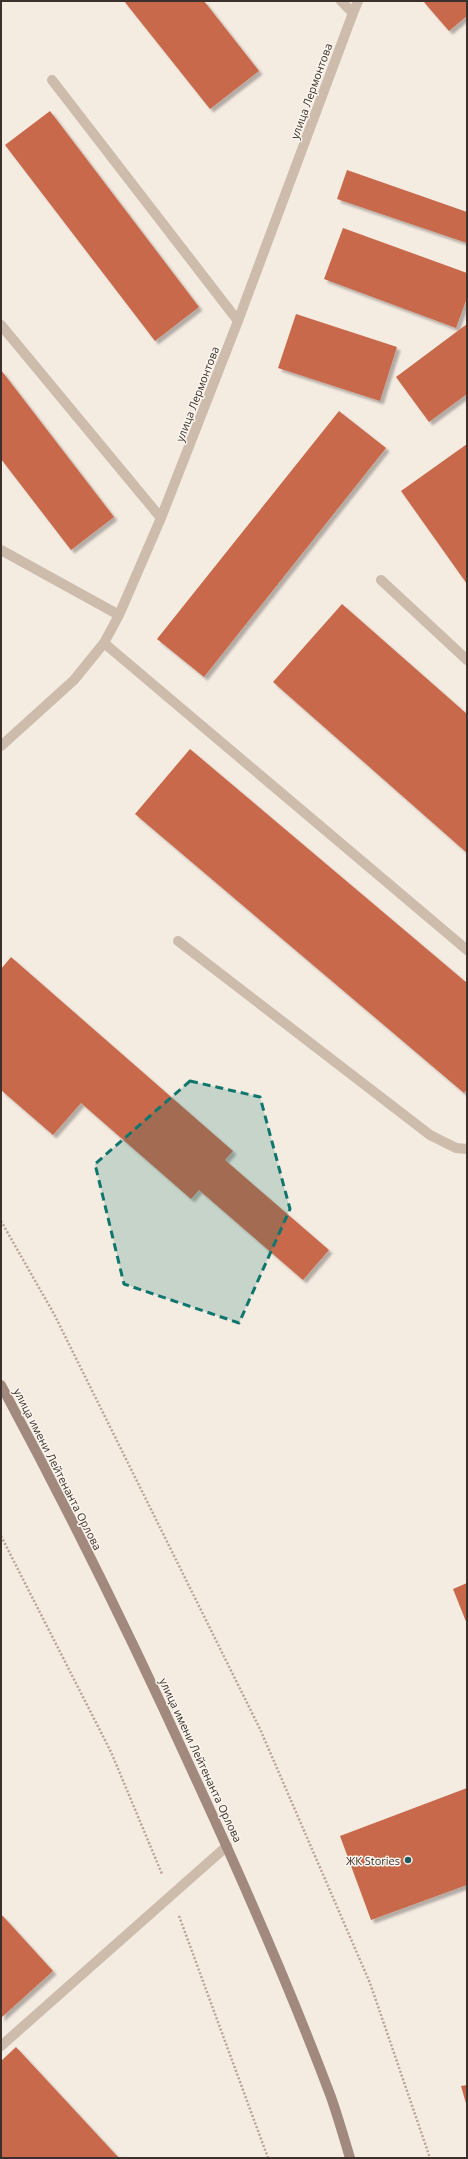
<svg xmlns="http://www.w3.org/2000/svg" width="468" height="2159" font-family="'Open Sans',sans-serif">
<defs>
<filter id="shadow"><feDropShadow dx="3.5" dy="3.5" stdDeviation="1" flood-color="#0004"/></filter>
</defs>
<rect width="100%" height="100%" fill="#f4ebe1"/>
<!-- building -->
<path fill="#c8694b" filter="url(#shadow)" d="M124,1H204L259,71L210,109Z
M423,1H467V16L449,31Z
M50,111L199,307L155,341L5,145Z
M347,170L467,212V243L337,199Z
M343,228L467,273V298L456,328L324,279Z
M296,314L397,347L380,401L278,368Z
M467,324V394L429,422L396,377Z
M1,370L114,517L71,550L1,459Z
M339,411L386,448L204,677L157,639Z
M467,444V584L401,491Z
M342,604L467,714V853L273,682Z
M190,749L467,983V1089L464,1093L135,814Z
M11,957L233,1151L225,1160L329,1250L303,1280L199,1190L191,1199L81,1103L53,1135L1,1090V969Z
M467,1583V1624L453,1589Z
M467,1788V1885L371,1920L340,1836Z
M1,1914L53,1971L1,2018Z
M16,2047L119,2158H1V2061Z
M467,2085V2107L461,2086Z"/>
<g fill="none" stroke-linecap="round" stroke-linejoin="round">
<!-- path -->
<path stroke="#b9a596" stroke-width="2.5" stroke-dasharray="2 2" stroke-linecap="butt" d="M1,1221L54,1314L260,1729L370,1983L430,2158
M1,1536L111,1752L162,1874
M179,1916L268,2158"/>
<!-- service -->
<path stroke="#cdbbac" stroke-width="10" d="M341,1L353,13L358,1
M52,80L238,321
M1,325L161,518
M1,550L119,615
M381,580L467,660
M104,643L467,950
M1,746L74,680L104,643L119,615L161,518L238,321L353,13
M178,941L430,1135L456,1148L467,1149
M1,2046L227,1846"/>
<!-- secondary -->
<path stroke="#a18a7d" stroke-width="10" d="M1,1385C70,1513 134,1643 194,1775C243,1881 290,1988 331,2097C338,2117 344,2138 350,2158"/>
</g>
<!-- marked area -->
<path fill="#0f766e" fill-opacity="0.2" stroke="#0f766e" stroke-width="3" stroke-dasharray="8 5" stroke-linejoin="round" d="M190,1081L260,1097L290,1209L239,1323L124,1284L95,1164Z"/>
<!-- markers -->
<circle fill="#1f5a5e" stroke="#fbf5ee" stroke-width="1.5" cx="408" cy="1860" r="4"/>
<g text-anchor="middle" dominant-baseline="central" stroke-width="3" stroke-linejoin="round" paint-order="stroke">
<!-- street labels -->
<g font-size="11" fill="#3b302b" stroke="#fbf5ee">
<text transform="translate(311 91) rotate(-70)">улица Лермонтова</text>
<text transform="translate(197 394) rotate(-69)">улица Лермонтова</text>
<text transform="translate(58 1469) rotate(63)">улица имени Лейтенанта Орлова</text>
<text transform="translate(201 1760) rotate(65)">улица имени Лейтенанта Орлова</text>
</g>
<!-- poi labels -->
<g font-size="11" fill="#3b302b" stroke="#fbf5ee" text-anchor="end">
<text x="400" y="1860">ЖК Stories</text>
</g>
</g>
<!-- border -->
<rect width="468" height="2159" fill="none" stroke="#3b302b" stroke-width="4"/>
</svg>
